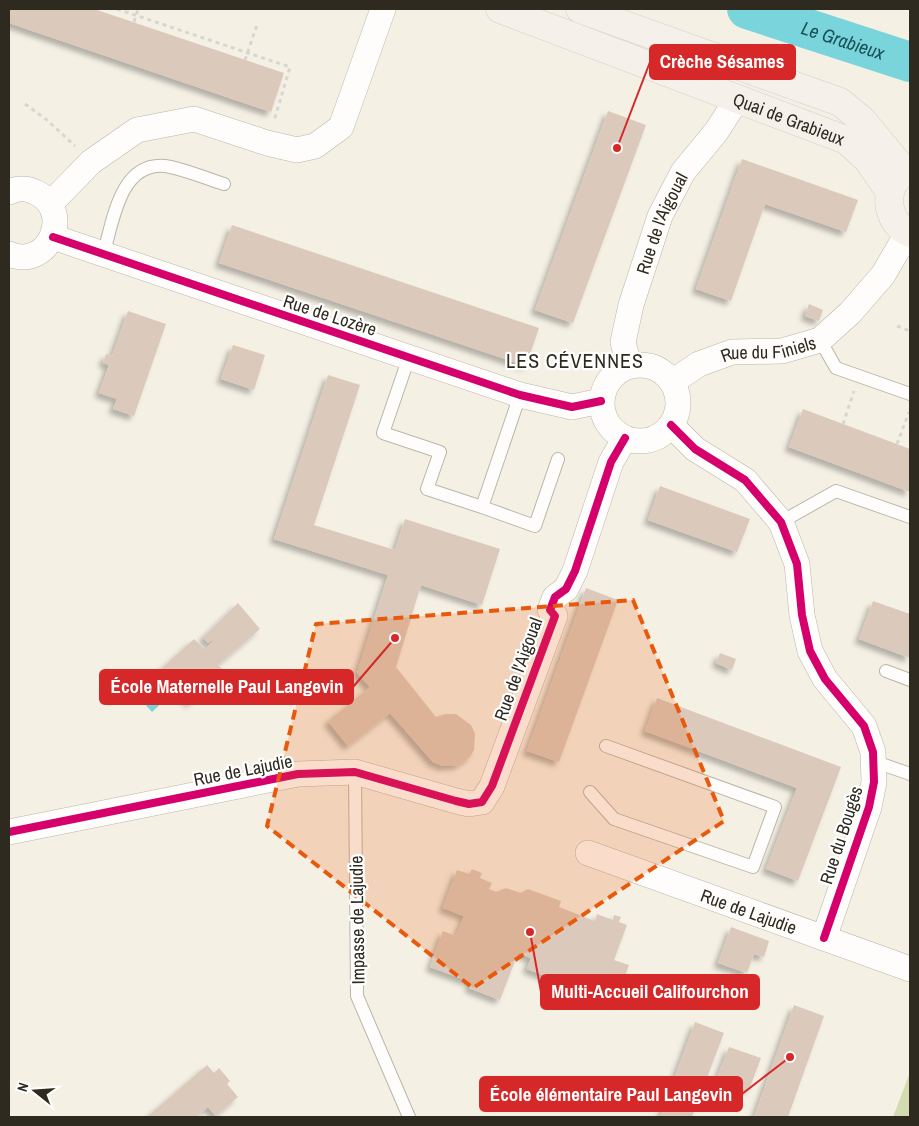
<svg xmlns="http://www.w3.org/2000/svg" width="919" height="1126" font-family="'Archivo Narrow',sans-serif">
<defs>
<filter id="shadow"><feDropShadow dx="-4.5" dy="4.5" stdDeviation="2.5" flood-color="#0004"/></filter>
</defs>
<rect width="100%" height="100%" fill="#f5f0e4"/>
<!-- green -->
<path fill="#d3dcb0" d="M909,1075L910,1117H893Z"/>
<!-- water -->
<path fill="#7ad4dc" d="M142,672L166,699L152,712L127,685Z"/>
<g fill="none" stroke-linecap="round" stroke-linejoin="round">
<!-- river -->
<path stroke="#7ad4dc" stroke-width="40" id="s1" d="M747,9L910,62"/>
</g>
<!-- building -->
<path fill="#dbcabb" filter="url(#shadow)" d="M9,9H94L284,73L271,112L9,23Z
M608,111L646,125L573,323L535,310Z
M742,159L858,200L846,232L765,204L731,301L696,289Z
M232,225L539,328L526,366L219,263Z
M809,304L823,310L819,321L805,316Z
M128,311L166,324L134,416L113,409L117,399L99,393L109,365L103,363L106,354L112,356Z
M233,345L265,355L254,390L221,379Z
M328,375L360,385L314,525L395,550L405,519L500,549L482,605L421,585L396,667L436,717L445,714H456L471,725L475,734L474,750L470,757L458,765L443,766L433,762L390,713L348,746L328,721L370,687L357,673L388,575L274,539Z
M803,409L910,449V492L789,447Z
M660,486L750,519L737,552L648,520Z
M586,588L618,600L559,762L527,751Z
M873,601L910,614V658L859,639Z
M238,603L260,629L218,665L225,672L190,703L161,669L194,639L205,649L213,641L212,640L208,643L203,637Z
M720,653L736,659L732,670L716,663Z
M657,698L841,767L798,881L766,869L797,788L645,731Z
M472,869L482,873L480,878L492,883L489,889L496,892L506,888L521,893L528,889L561,901L559,907L595,921L597,914L613,920L614,915L621,917L619,922L627,925L614,960L629,965L616,1002L527,969L531,958L518,953L500,1000L469,988L471,982L430,967L443,931L456,936L464,916L443,908L457,870L469,874Z
M731,927L769,941L764,957L754,954L747,973L718,963Z
M794,1005L824,1016L800,1083L788,1117H754Z
M695,1022L724,1033L692,1117H660Z
M729,1047L761,1058L749,1090L717,1078Z
M207,1065L214,1073L219,1068L230,1081L227,1084L238,1097L216,1116L208,1107L196,1117H147Z"/>
<g fill="none" stroke-linecap="round" stroke-linejoin="round">
<defs>
<path id="service" d="M103,255C113,223 119,162 165,166C182,168 207,179 224,184
M820,340L836,368L910,394
M409,357L383,433L440,452L427,489L482,507L520,395
M482,507L535,526L558,459
M781,522L836,491L910,517
M886,671L910,680
M873,761L910,774
M355,772L357,996L409,1117
M590,792L614,819L753,867L775,807L606,746"/>
<g id="minor">
<path d="M9,192C17,188 27,188 35,192C75,210 49,271 9,254"/>
<path d="M50,204L91,162L137,130L194,119L267,143L297,150L315,146L341,127L383,9"/>
<path d="M53,237L520,395L572,407L601,401"/>
<circle cx="640" cy="403" r="38"/>
<path id="s2" d="M629,366L623,342L631,305L660,216L683,172L716,132L738,98"/>
<path id="s3" d="M672,382L699,364L732,352L782,351L820,340L850,313L883,275L908,232"/>
<path d="M671,425L695,449L745,480L781,522L797,564L802,615L810,651L825,679L864,726L873,752L874,782L869,807L824,938"/>
<path d="M9,832L298,774L355,772L456,801L469,804L482,802L492,786L555,616L550,610L555,597L566,589L575,571L611,462L625,438"/>
<path id="s4" d="M588,853L910,969"/>
</g>
<g id="primary">
<path id="s5" d="M500,9L846,140L868,160L890,192"/>
<path d="M580,9L840,102L862,120L905,172"/>
<path d="M899,177C882,193 888,224 910,233"/>
</g>
</defs>
<!-- service casing -->
<use href="#service" stroke="#bab5aa" stroke-width="14"/>
<!-- minor casing -->
<use href="#minor" stroke="#bab5aa" stroke-width="26"/>
<!-- primary casing -->
<use href="#primary" stroke="#d1cfc9" stroke-width="29"/>
<!-- path -->
<path stroke="#d8d6d2" stroke-width="3" stroke-dasharray="4 4" stroke-linecap="butt" d="M117,9L290,67L274,121
M134,22L138,9
M245,60L257,25
M25,104L47,120L75,146
M897,326L910,331
M843,424L854,391
M897,444L909,412
M910,614V613"/>
<!-- service -->
<use href="#service" stroke="#fefdfb" stroke-width="12"/>
<!-- minor -->
<use href="#minor" stroke="#fefdfb" stroke-width="25"/>
<!-- primary -->
<use href="#primary" stroke="#f5f0e9" stroke-width="28"/>
<defs>
<path id="cycleway" d="M53,237L520,395L572,407L601,401
M671,425L695,449L745,480L781,522L797,564L802,615L810,651L825,679L864,726L873,752L874,782L869,807L824,938
M9,832L298,774L355,772L456,801L469,804L482,802L492,786L555,616L550,610L555,597L566,589L575,571L611,462L625,438"/>
</defs>
<!-- cycleway casing -->
<use href="#cycleway" stroke="#fff" stroke-width="11"/>
<!-- cycleway -->
<use href="#cycleway" stroke="#d6006c" stroke-width="8"/>
</g>
<!-- marked area -->
<path fill="#e8590c" fill-opacity="0.2" stroke="#e8590c" stroke-width="4" stroke-dasharray="10 6" stroke-linejoin="round" d="M633,600L724,821L473,988L267,826L316,624Z"/>
<g text-anchor="middle" dominant-baseline="central" stroke-width="4.5" stroke-linejoin="round" paint-order="stroke">
<!-- street labels -->
<g font-size="18" fill="#2e2a1f" stroke="#fff">
<text stroke="none"><textPath href="#s5" startOffset="309">Quai de Grabieux</textPath></text>
<text stroke="none"><textPath href="#s2" startOffset="150">Rue de l'Aigoual</textPath></text>
<text transform="translate(330 315) rotate(18)">Rue de Lozère</text>
<text stroke="none"><textPath href="#s3" startOffset="104">Rue du Finiels</textPath></text>
<text transform="translate(518 669) rotate(-70)">Rue de l'Aigoual</text>
<text transform="translate(243 770) rotate(-11)">Rue de Lajudie</text>
<text transform="translate(841 835) rotate(-72)">Rue du Bougès</text>
<text stroke="none"><textPath href="#s4" startOffset="171">Rue de Lajudie</textPath></text>
<text transform="translate(357 920) rotate(-91)">Impasse de Lajudie</text>
</g>
<!-- water labels -->
<g font-size="19" font-style="italic" fill="#1a5159" stroke="#fff">
<text stroke="none"><textPath href="#s1" startOffset="101">Le Grabieux</textPath></text>
</g>
<!-- quarter labels -->
<g font-size="20" letter-spacing="1" fill="#2e2a1f" stroke="#fff">
<text x="575" y="360">LES CÉVENNES</text>
</g>
</g>
<!-- callouts -->
<path fill="none" stroke="#d62828" stroke-width="2" d="M617 148L650 62M395 638L353 687M530 932L541 992M790 1057L742 1094"/>
<g fill="#d62828" stroke="#fff" stroke-width="2">
<circle cx="617" cy="148" r="5"/>
<circle cx="395" cy="638" r="5"/>
<circle cx="530" cy="932" r="5"/>
<circle cx="790" cy="1057" r="5"/>
</g>
<g fill="#d62828" stroke="#d62828" stroke-width="2">
<rect x="650" y="45" width="145" height="34" rx="5"/>
<rect x="100" y="670" width="253" height="34" rx="5"/>
<rect x="541" y="975" width="218" height="34" rx="5"/>
<rect x="480" y="1077" width="262" height="34" rx="5"/>
</g>
<g font-size="19" text-anchor="middle" font-weight="bold" fill="#fff">
<text x="722" y="68">Crèche Sésames</text>
<text x="227" y="693">École Maternelle Paul Langevin</text>
<text x="650" y="998">Multi-Accueil Califourchon</text>
<text x="611" y="1101">École élémentaire Paul Langevin</text>
</g>
<!-- border -->
<rect width="919" height="1126" fill="none" stroke="#2e2a1f" stroke-width="20"/>
<!-- north arrow -->
<g transform="translate(35 1091) rotate(287)" stroke="#ffffff" stroke-width="4" paint-order="stroke">
<path d="M0-4L9 19L0 12L-9 19Z" fill="#2e2a1f"/>
<text y="-8" font-size="14" font-weight="bold" text-anchor="middle" fill="#2e2a1f">N</text>
</g>
</svg>
